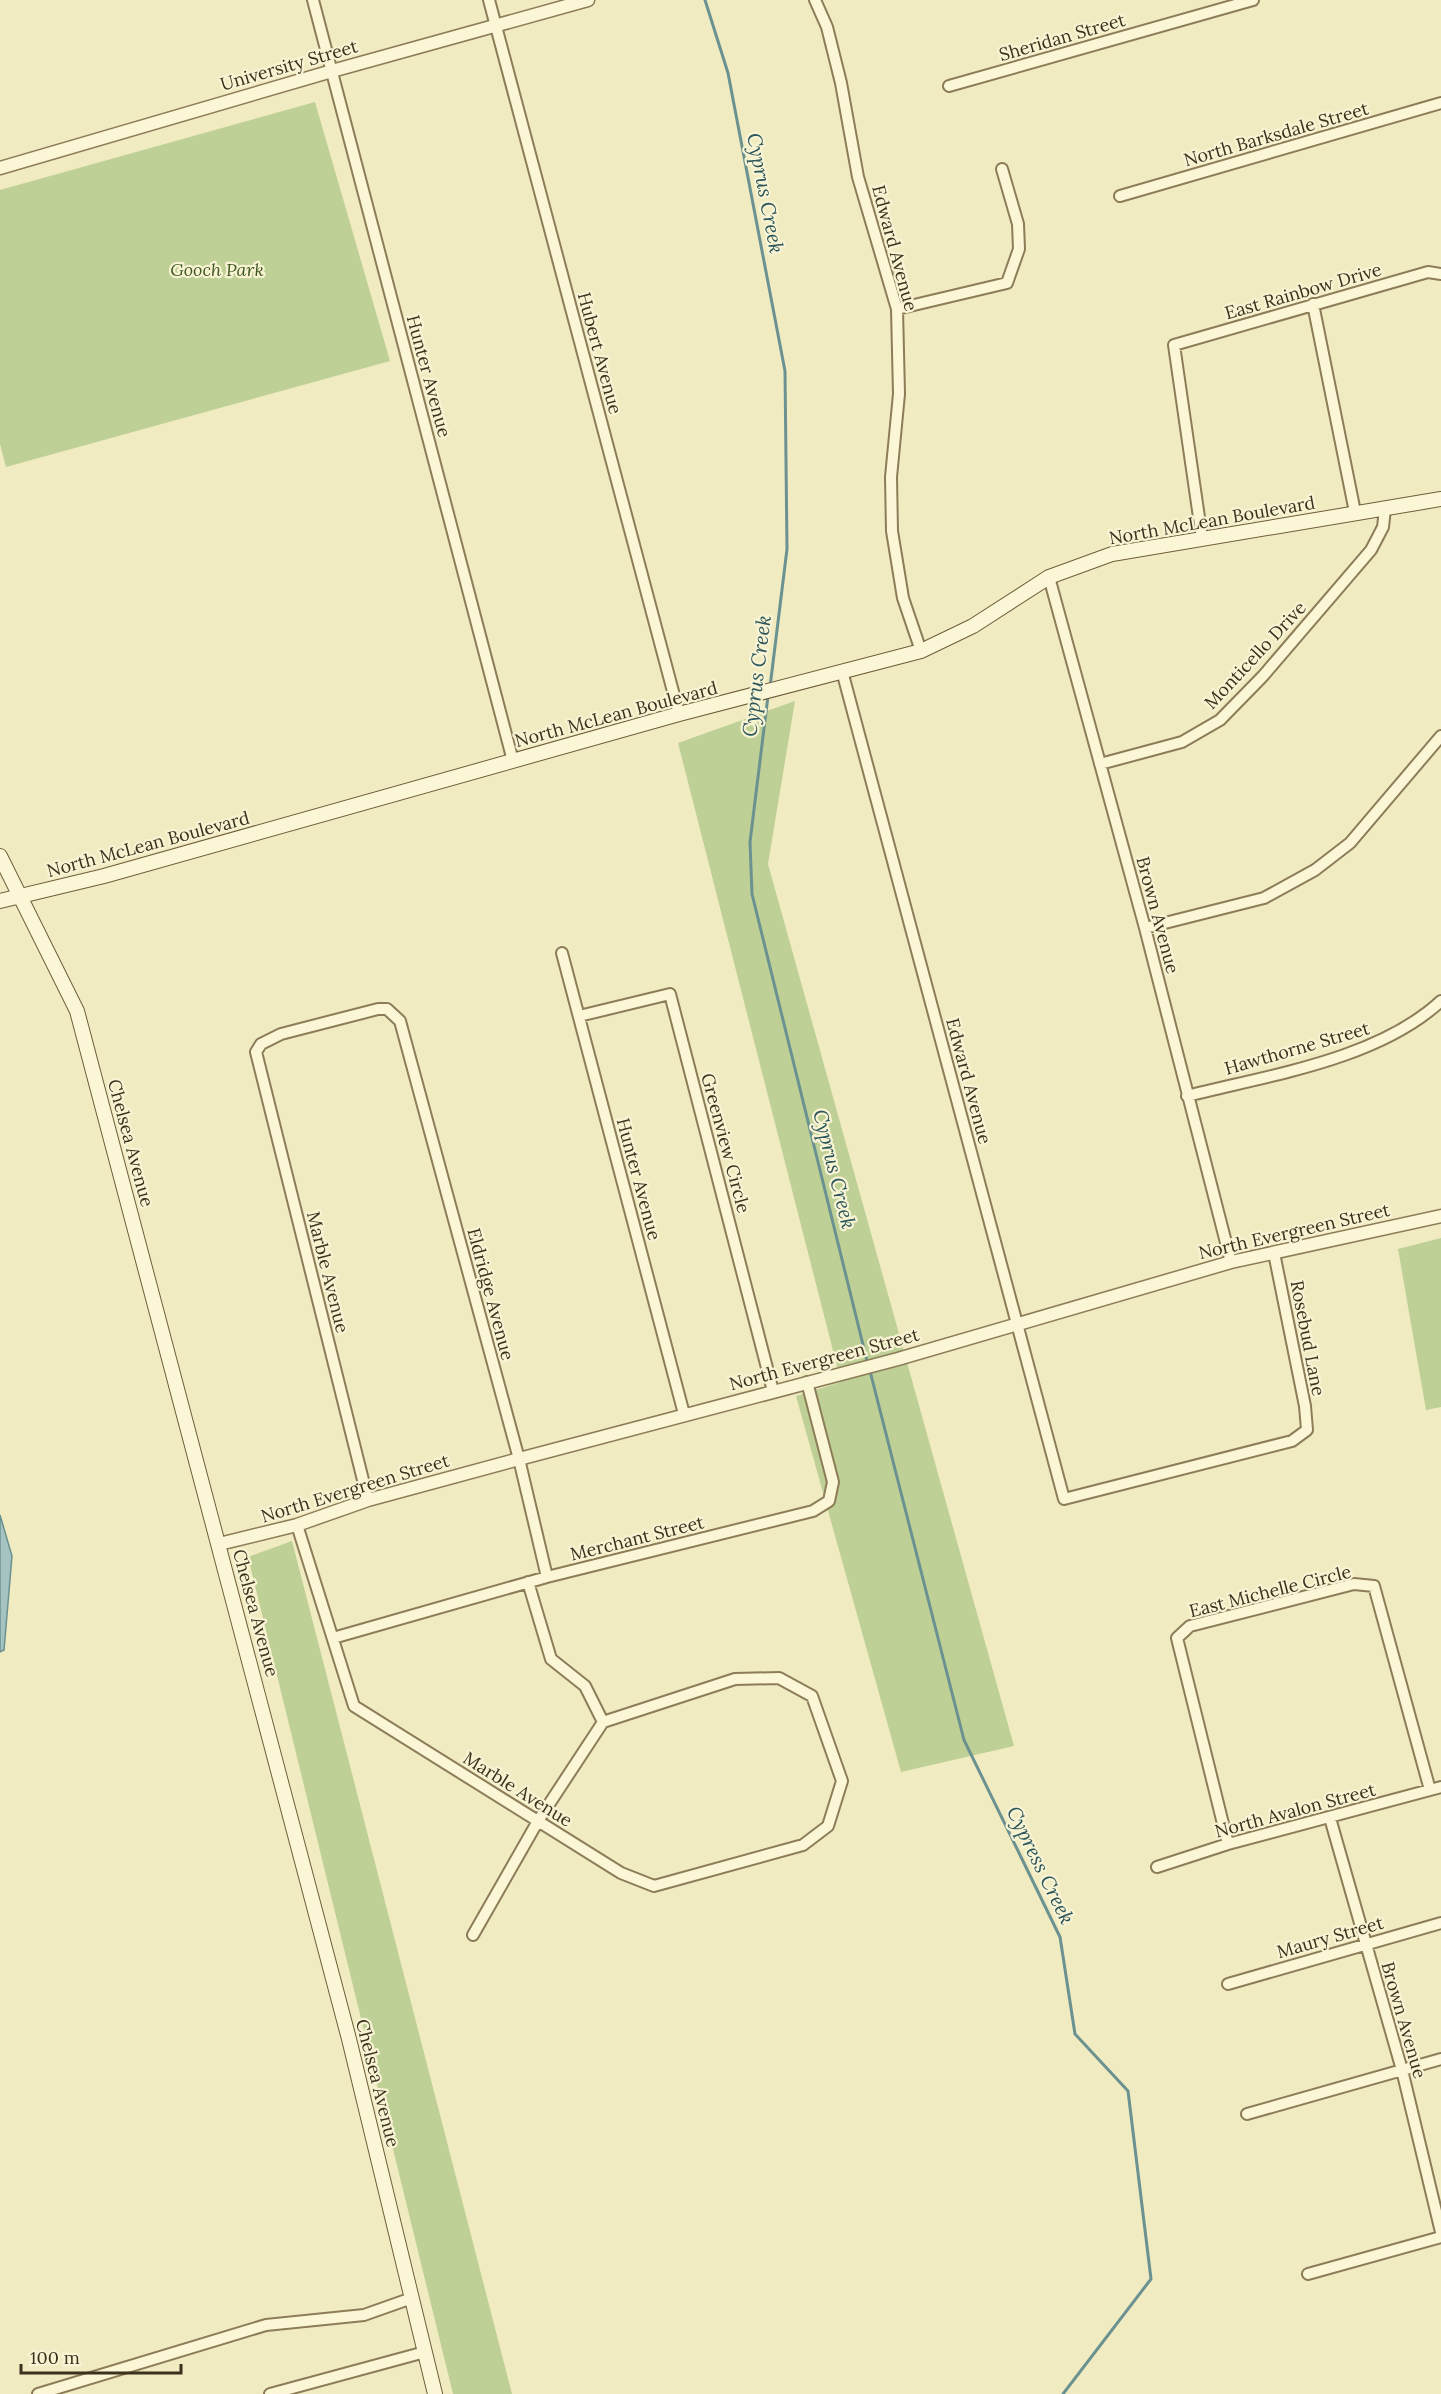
<svg xmlns="http://www.w3.org/2000/svg" width="1441" height="2394" font-family="Lora,serif">
<rect width="100%" height="100%" fill="#f1ebc2"/>
<!-- green -->
<path fill="#bed096" d="M315,102L390,361L6,467L0,444V190Z
M795,701L768,864L1014,1746L901,1772L796,1396L841,1382L678,743Z
M1441,1238V1407L1426,1410L1398,1249Z
M292,1541L512,2394H453L248,1557Z"/>
<!-- water -->
<path fill="#a5c3c0" stroke="#6b9290" stroke-width="1.5" d="M0,1515L12,1556L4,1650L0,1652Z"/>
<g fill="none" stroke-linecap="round" stroke-linejoin="round">
<!-- stream -->
<path stroke="#6b9290" stroke-width="3" d="M705,0L728,73L785,371L787,549L770,687
M768,696L750,842L752,894L868,1365
M870,1371L964,1740L1060,1937L1075,2034L1128,2091L1151,2279L1063,2394"/>
<defs>
<path id="minor" d="M313,0L513,761
M489,0L679,714
M815,0L827,27L841,83L858,177L897,309L899,394L891,477L892,531L903,598L921,651
M949,86L1253,0
M1120,196L1441,103
M1313,304L1355,512
M897,309L1007,283L1019,249L1018,224L1002,169
M1202,538L1174,345L1428,272L1441,274
M1049,577L1145,928L1231,1262
M842,671L1064,1499L1292,1441L1307,1430L1305,1406L1274,1253
M1100,764L1182,742L1220,720L1263,676L1371,550L1383,527L1385,509
M1145,928L1264,898L1315,870L1350,843L1441,736
M562,953L684,1414
M579,1016L670,994L773,1391
M1187,1096C1269,1075 1377,1060 1441,1001
M368,1500L256,1052L261,1044L281,1034L378,1009H387L400,1021L519,1459L547,1577
M297,1525L354,1706L621,1873L654,1886L803,1845L828,1826L842,1781L812,1696L779,1678L735,1679L603,1722
M333,1638L547,1577L813,1511L829,1501L833,1482L807,1382
M1330,1818L1402,2070L1441,2232
M1228,1844L1177,1638L1190,1626L1354,1584L1374,1586L1430,1790
M1157,1867L1228,1844L1441,1787
M473,1935L538,1821L603,1722L585,1686L551,1659L528,1582
M1228,1984L1441,1923
M1247,2114L1441,2059
M1308,2274L1441,2237
M38,2394L266,2325L364,2315L412,2298
M270,2394L425,2352"/>
<path id="tertiary" d="M0,168L332,71L588,0
M219,1544L297,1525L368,1500L519,1459L898,1359L1231,1262L1441,1216"/>
<path id="secondary" d="M0,856L77,1011L349,2039L435,2394
M0,901L104,876L679,714L921,651L973,626L1049,577L1112,554L1441,499"/>
</defs>
<!-- minor casing -->
<use href="#minor" stroke="#8c7d58" stroke-width="14"/>
<!-- tertiary casing -->
<use href="#tertiary" stroke="#8c7d58" stroke-width="15"/>
<!-- secondary casing -->
<use href="#secondary" stroke="#6e5e3b" stroke-width="16"/>
<!-- minor -->
<use href="#minor" stroke="#fbf6d6" stroke-width="10"/>
<!-- tertiary -->
<use href="#tertiary" stroke="#fbf6d6" stroke-width="12"/>
<!-- secondary -->
<use href="#secondary" stroke="#fbf6d6" stroke-width="14"/>
</g>
<g text-anchor="middle" dominant-baseline="central" stroke-width="4.5" stroke-linejoin="round" paint-order="stroke">
<!-- street labels -->
<g font-size="18" fill="#3b311d" stroke="#f8f4d3">
<text transform="translate(1062 37) rotate(-16)">Sheridan Street</text>
<text transform="translate(289 65) rotate(-16)">University Street</text>
<text transform="translate(1276 134) rotate(-16)">North Barksdale Street</text>
<text transform="translate(895 248) rotate(75)">Edward Avenue</text>
<text transform="translate(1303 291) rotate(-16)">East Rainbow Drive</text>
<text transform="translate(600 353) rotate(75)">Hubert Avenue</text>
<text transform="translate(429 376) rotate(75)">Hunter Avenue</text>
<text transform="translate(1212 520) rotate(-10)">North McLean Boulevard</text>
<text transform="translate(1255 655) rotate(-47)">Monticello Drive</text>
<text transform="translate(616 714) rotate(-15)">North McLean Boulevard</text>
<text transform="translate(148 844) rotate(-15)">North McLean Boulevard</text>
<text transform="translate(1158 915) rotate(75)">Brown Avenue</text>
<text transform="translate(1297 1048) rotate(-16)">Hawthorne Street</text>
<text transform="translate(969 1081) rotate(75)">Edward Avenue</text>
<text transform="translate(131 1143) rotate(75)">Chelsea Avenue</text>
<text transform="translate(726 1143) rotate(75)">Greenview Circle</text>
<text transform="translate(639 1179) rotate(75)">Hunter Avenue</text>
<text transform="translate(1294 1231) rotate(-13)">North Evergreen Street</text>
<text transform="translate(328 1272) rotate(76)">Marble Avenue</text>
<text transform="translate(491 1294) rotate(75)">Eldridge Avenue</text>
<text transform="translate(1308 1338) rotate(79)">Rosebud Lane</text>
<text transform="translate(824 1359) rotate(-15)">North Evergreen Street</text>
<text transform="translate(355 1488) rotate(-17)">North Evergreen Street</text>
<text transform="translate(637 1538) rotate(-14)">Merchant Street</text>
<text transform="translate(1270 1591) rotate(-14)">East Michelle Circle</text>
<text transform="translate(256 1613) rotate(75)">Chelsea Avenue</text>
<text transform="translate(518 1789) rotate(32)">Marble Avenue</text>
<text transform="translate(1295 1810) rotate(-15)">North Avalon Street</text>
<text transform="translate(1330 1937) rotate(-16)">Maury Street</text>
<text transform="translate(1404 2020) rotate(74)">Brown Avenue</text>
<text transform="translate(378 2083) rotate(76)">Chelsea Avenue</text>
</g>
<!-- park labels -->
<g font-size="18" font-style="italic" fill="#415923" stroke="#f8f4d3">
<text x="217" y="269">Gooch Park</text>
</g>
<!-- water labels -->
<g font-size="20" font-style="italic" fill="#2c565c" stroke="#f8f4d3">
<text transform="translate(766 193) rotate(79)">Cyprus Creek</text>
<text transform="translate(756 676) rotate(-83)">Cyprus Creek</text>
<text transform="translate(835 1169) rotate(76)">Cyprus Creek</text>
<text transform="translate(1041 1865) rotate(64)">Cypress Creek</text>
</g>
</g>
<!-- scale -->
<path d="M21 2364v9h160v-9" fill="none" stroke="#3b311d" stroke-width="3"/>
<text x="30" y="2364" font-size="18" fill="#3b311d" stroke="#f8f4d3" stroke-width="4.5" paint-order="stroke">100 m</text>
</svg>
